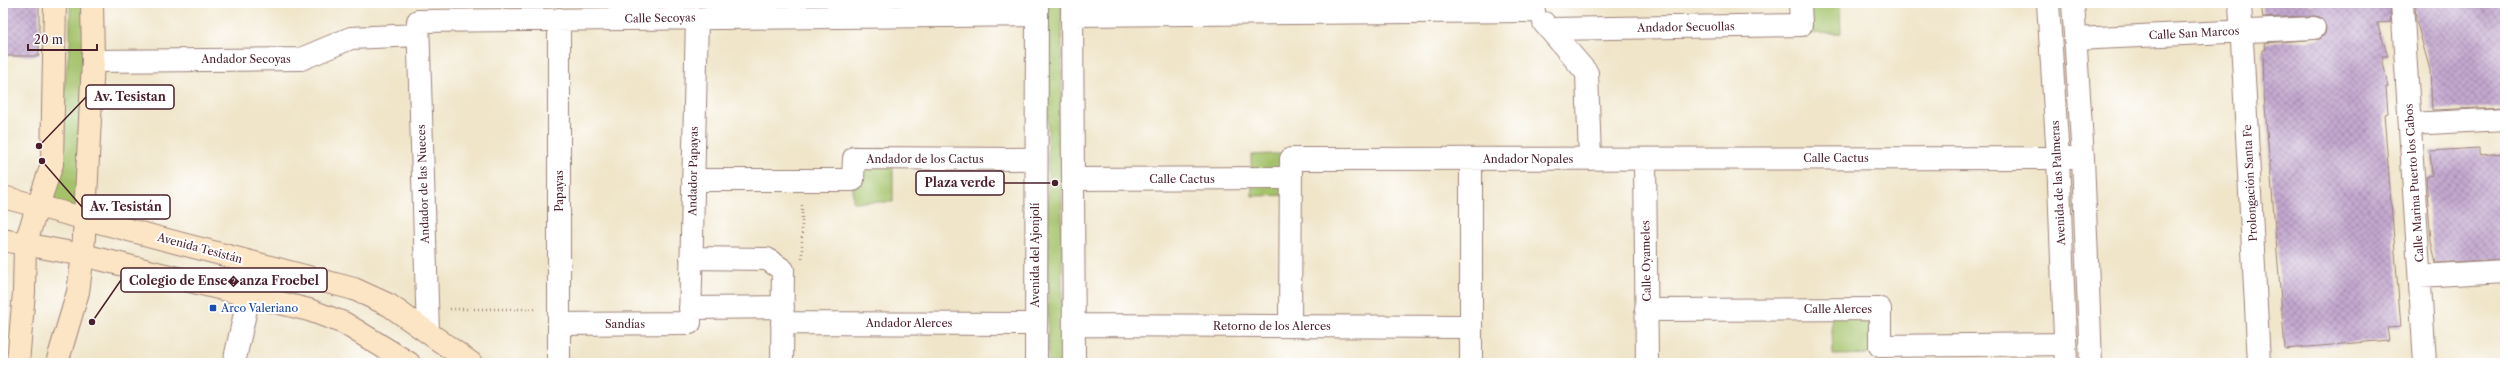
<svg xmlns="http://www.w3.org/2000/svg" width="2508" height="366" font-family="'Libre Caslon Text',serif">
<defs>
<pattern id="building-cross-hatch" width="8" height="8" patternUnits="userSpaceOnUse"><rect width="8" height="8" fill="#c3a8cf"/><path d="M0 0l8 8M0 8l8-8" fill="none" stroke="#a088a8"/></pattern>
</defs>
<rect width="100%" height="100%" fill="#fff"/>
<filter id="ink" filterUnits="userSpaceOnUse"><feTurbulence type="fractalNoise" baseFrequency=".025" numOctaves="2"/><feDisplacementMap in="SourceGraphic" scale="8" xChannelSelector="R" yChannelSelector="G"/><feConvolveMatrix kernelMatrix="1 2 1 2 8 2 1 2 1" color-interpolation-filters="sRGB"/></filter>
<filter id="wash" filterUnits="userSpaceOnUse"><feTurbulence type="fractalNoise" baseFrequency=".012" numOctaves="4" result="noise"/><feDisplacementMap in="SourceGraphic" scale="16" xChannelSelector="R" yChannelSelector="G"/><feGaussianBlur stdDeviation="0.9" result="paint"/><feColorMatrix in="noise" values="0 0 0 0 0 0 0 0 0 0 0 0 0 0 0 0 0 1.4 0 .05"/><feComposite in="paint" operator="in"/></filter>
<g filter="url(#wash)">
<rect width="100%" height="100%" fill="#f0e5c9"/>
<!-- green -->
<path fill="#a4c26a" stroke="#77704a" d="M70,3H85L79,210L49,203L70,43Z
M591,3H713V27L591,26Z
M1048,3H1062V363H1048Z
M1796,3H1840L1841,33L1797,34Z
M893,148V202H853V149Z
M1295,153L1296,195L1252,196L1251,155Z
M1884,304L1885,354L1833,355L1831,306Z"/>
<g id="blocks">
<!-- building -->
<path fill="url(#building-cross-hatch)" d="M3,3H39V56H3Z
M2261,3H2390L2391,22L2377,23L2388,56H2382L2388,87H2386L2388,113L2384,114L2401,327L2387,328L2389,340L2285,349L2264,94L2263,50H2266L2265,43L2320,39L2325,34L2326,27L2320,17L2314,16L2263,18Z
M2415,3H2505V107L2432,110L2430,70L2416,20Z
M2479,148V155L2505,153V259L2436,263L2431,241L2426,177L2432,175L2430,151Z"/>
</g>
</g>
<g filter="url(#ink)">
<use href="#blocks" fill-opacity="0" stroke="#9d827a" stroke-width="1"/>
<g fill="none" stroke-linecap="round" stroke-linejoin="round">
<defs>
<path id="street" d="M1072,3L1074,363
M2048,3L2058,158L2066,363
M2073,3L2083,158L2091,363
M2240,3L2259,363
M2402,3L2425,363
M1072,15L1534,11
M559,19V363
M1544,23L1587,73L1590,159
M1550,29L1801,25L1800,3
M2075,39L2314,28
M93,61L301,59L351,38L418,35
M2410,124L2505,119
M1471,159V363
M1645,159L1647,363
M1073,179L1291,178
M693,180H853L854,158L1035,159
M691,258L767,259L783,270L782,363
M2420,276L2505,271
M690,308L783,307
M1646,310L1880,309V346L2065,344
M782,323L1036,324
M559,324L690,323L697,18
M1074,325L1471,327
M1290,326L1291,159L2083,158
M428,332L418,21L1037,15
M234,363L249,295
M1036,363L1037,3"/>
<path id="secondary" d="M3,197L354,289L389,305L471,363
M3,240L83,255L309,310L344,323L409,363
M18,363L24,292L25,244L52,164L55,3
M57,363L78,292L83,255L93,61L92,3"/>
</defs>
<!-- street casing -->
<use href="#street" stroke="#9d827a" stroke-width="24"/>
<!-- secondary casing -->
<use href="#secondary" stroke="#9d827a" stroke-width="24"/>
<!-- path -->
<path stroke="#9d827a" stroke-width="2.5" stroke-dasharray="1 3" stroke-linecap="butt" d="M802,258V203
M450,309H537"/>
<!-- street -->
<use href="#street" stroke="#fff" stroke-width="22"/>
<!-- secondary -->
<use href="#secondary" stroke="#fce5c4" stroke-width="22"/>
</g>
</g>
<!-- markers -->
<rect fill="#1a4fb4" stroke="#fff" stroke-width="1.5" x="209" y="304" width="8" height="8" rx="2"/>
<g text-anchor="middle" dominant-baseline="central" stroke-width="4" stroke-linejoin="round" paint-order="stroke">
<!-- street labels -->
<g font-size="11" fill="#4a1f2b" stroke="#fff">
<text transform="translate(660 18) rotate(-1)">Calle Secoyas</text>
<text transform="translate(1686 27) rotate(-1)">Andador Secuollas</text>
<text transform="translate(2194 33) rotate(-3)">Calle San Marcos</text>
<text x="246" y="59">Andador Secoyas</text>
<text x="1836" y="158">Calle Cactus</text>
<text x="925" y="159">Andador de los Cactus</text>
<text x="1528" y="159">Andador Nopales</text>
<text transform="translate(693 171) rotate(-89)">Andador Papayas</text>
<text x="1182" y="179">Calle Cactus</text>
<text transform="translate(2058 183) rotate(-93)">Avenida de las Palmeras</text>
<text transform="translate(2250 183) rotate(-93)">Prolongación Santa Fe</text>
<text transform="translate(2414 183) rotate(-94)">Calle Marina Puerto los Cabos</text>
<text transform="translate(423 184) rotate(-92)">Andador de las Nueces</text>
<text transform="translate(559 191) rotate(-90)">Papayas</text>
<text transform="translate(200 248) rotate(15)">Avenida Tesistán</text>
<text transform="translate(1035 255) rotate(-90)">Avenida del Ajonjolí</text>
<text transform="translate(1646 261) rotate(-91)">Calle Oyameles</text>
<text x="1838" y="309">Calle Alerces</text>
<text x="909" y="323">Andador Alerces</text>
<text x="625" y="324">Sandías</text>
<text x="1272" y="326">Retorno de los Alerces</text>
</g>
<!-- transit labels -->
<g font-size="11" fill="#164399" stroke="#fff" text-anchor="start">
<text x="221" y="308">Arco Valeriano</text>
</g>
</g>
<!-- callouts -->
<path fill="none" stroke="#4a1f2b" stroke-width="1.5" d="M39 146L86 97M1055 183L1004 183M42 161L82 207M92 322L121 280"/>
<g fill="#4a1f2b" stroke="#fff" stroke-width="1.5">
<circle cx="39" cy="146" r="4"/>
<circle cx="1055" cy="183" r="4"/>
<circle cx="42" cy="161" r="4"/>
<circle cx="92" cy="322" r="4"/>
</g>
<g fill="#fff" stroke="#4a1f2b" stroke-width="1.5">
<rect x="86" y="85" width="88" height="24" rx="4"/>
<rect x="916" y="171" width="88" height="24" rx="4"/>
<rect x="82" y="195" width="88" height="24" rx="4"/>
<rect x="121" y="268" width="206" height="24" rx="4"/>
</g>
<g font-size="12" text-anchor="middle" font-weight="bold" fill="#4a1f2b">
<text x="130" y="101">Av. Tesistan</text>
<text x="960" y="187">Plaza verde</text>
<text x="126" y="211">Av. Tesistán</text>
<text x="224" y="285">Colegio de Ense�anza Froebel</text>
</g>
<!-- margin -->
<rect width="2508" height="366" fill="none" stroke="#fff" stroke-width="16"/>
<!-- scale -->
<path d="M28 44v6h69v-6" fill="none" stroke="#4a1f2b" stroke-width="2"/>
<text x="34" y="44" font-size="12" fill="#4a1f2b" stroke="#ffffff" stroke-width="3" paint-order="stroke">20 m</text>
</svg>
